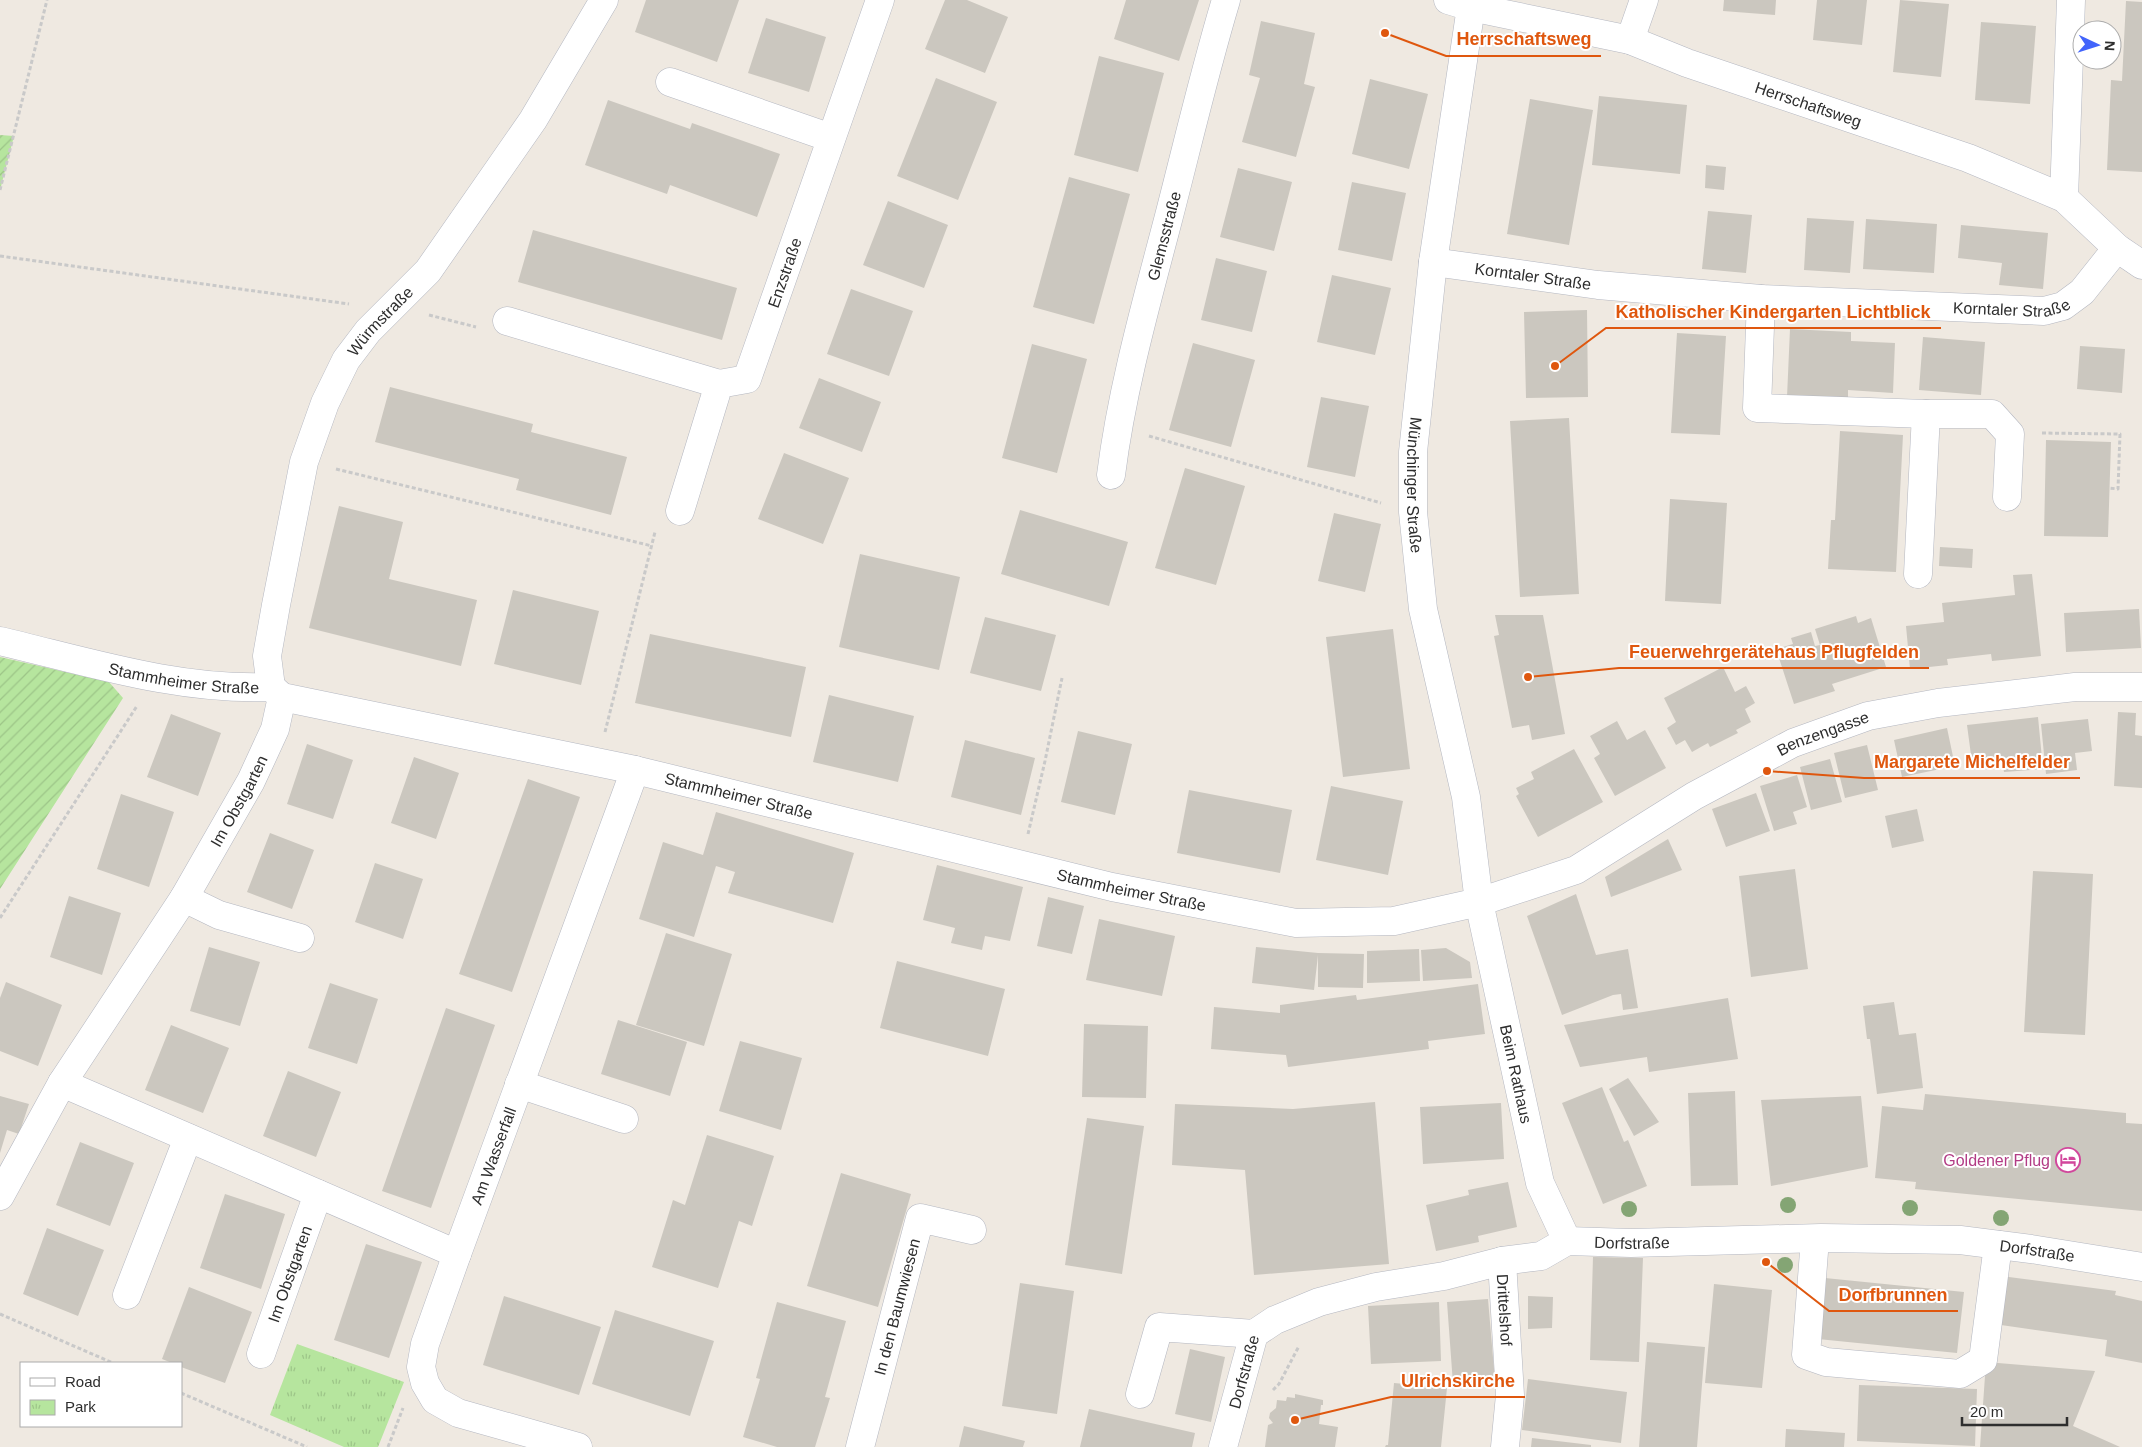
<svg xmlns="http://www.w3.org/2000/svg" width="2142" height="1447" font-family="Arial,sans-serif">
<defs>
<pattern id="park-tufts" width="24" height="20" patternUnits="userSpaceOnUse" patternTransform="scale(1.25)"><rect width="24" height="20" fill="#b6e59e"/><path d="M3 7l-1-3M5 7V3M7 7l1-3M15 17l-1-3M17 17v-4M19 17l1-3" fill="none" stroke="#9dc588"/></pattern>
<pattern id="garden-furrows" width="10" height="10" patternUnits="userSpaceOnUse" patternTransform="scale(1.25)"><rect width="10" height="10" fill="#b6e59e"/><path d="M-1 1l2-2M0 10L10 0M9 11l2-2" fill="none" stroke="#9dc588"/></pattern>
</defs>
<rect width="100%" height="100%" fill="#efe9e1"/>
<!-- park -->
<path fill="url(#park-tufts)" d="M297,1344L404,1382L378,1447H344L270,1415Z"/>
<!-- garden -->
<path fill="url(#garden-furrows)" d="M0,135L14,136L0,190Z
M0,657L109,682L123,698L0,889Z"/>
<!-- building -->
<path fill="#cbc7bf" d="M646,0H739L717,62L635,32Z
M945,0H967L1008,17L985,73L925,49Z
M1126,0H1199L1179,61L1114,39Z
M1724,0H1776L1775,15L1723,11Z
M1817,0H1867L1862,45L1813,40Z
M1900,0L1949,4L1941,77L1893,72Z
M2126,1L2142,2V172L2107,170L2111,80L2122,81Z
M766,18L826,37L809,92L748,73Z
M1261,21L1315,33L1304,84L1315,87L1296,157L1242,142L1260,78L1249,75Z
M1981,22L2036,26L2030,104L1975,100Z
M1099,56L1164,73L1138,172L1074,155Z
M936,78L997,102L958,200L897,176Z
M1370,79L1428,94L1409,169L1352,154Z
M1599,96L1687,105L1680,174L1592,165Z
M1530,99L1593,110L1569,245L1507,234Z
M608,100L690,129L692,123L780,154L757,217L670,185L667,194L585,165Z
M1706,165L1726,167L1724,190L1705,188Z
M1238,168L1292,182L1274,251L1220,237Z
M1069,177L1130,194L1094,324L1033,307Z
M1352,182L1406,193L1392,261L1338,250Z
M888,201L948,225L924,288L863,265Z
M1708,211L1752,215L1746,273L1702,269Z
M1807,218L1854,221L1850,273L1804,270Z
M1866,219L1937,224L1934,273L1863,269Z
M1961,225L2048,233L2043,289L1999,285L2002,263L1958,258Z
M533,230L737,288L722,340L518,282Z
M1216,258L1267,271L1252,332L1201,320Z
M1332,275L1391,288L1375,355L1317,342Z
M851,289L913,311L889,376L827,354Z
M1587,310L1588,397L1526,398L1524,312Z
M1790,329L1851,332V341L1895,343L1893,393L1848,390V399L1787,397Z
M1677,333L1726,336L1720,435L1671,433Z
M1923,337L1985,342L1981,395L1919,390Z
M1193,343L1255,360L1231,447L1169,430Z
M1032,344L1087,359L1057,473L1002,458Z
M2080,346L2125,349L2122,393L2077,389Z
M819,378L881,402L862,452L799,428Z
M390,387L533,424L531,432L627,457L611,515L516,490L519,479L375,442Z
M1321,397L1369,406L1355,477L1307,467Z
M1569,418L1579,594L1520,597L1510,421Z
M1840,431L1903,435L1896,572L1828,569L1831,520H1835Z
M2046,440L2111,442L2108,537L2044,536Z
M784,453L849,478L823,544L758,519Z
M1185,468L1245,486L1216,585L1155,568Z
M1670,499L1727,503L1721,604L1665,601Z
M339,506L403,522L389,579L477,600L461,666L309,628Z
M1020,510L1128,542L1109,606L1001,574Z
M1334,513L1381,524L1365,592L1318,581Z
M1940,547L1973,549L1972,568L1939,566Z
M860,554L960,577L939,670L839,647Z
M2032,574L2041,656L1992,661L1991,654L1947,659L1948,665L1910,669L1906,626L1944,622L1942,603L2015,595L2013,575Z
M513,590L599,611L581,685L494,664Z
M2139,609L2141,648L2066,652L2064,613Z
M1495,615H1543L1565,734L1532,740L1529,725L1512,728L1494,636L1499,635Z
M1856,616L1858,623L1871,618L1886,667L1832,684L1835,691L1794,704L1776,649L1793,644L1791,638L1811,632L1815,646L1820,645L1815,629Z
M985,617L1056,635L1041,691L970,673Z
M1393,629L1410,769L1343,777L1326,637Z
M650,634L806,667L791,737L635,703Z
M1723,667L1735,692L1746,686L1755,703L1745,709L1751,722L1736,730L1738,733L1710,747L1708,743L1692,752L1685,740L1676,745L1667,728L1676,722L1664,698Z
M829,695L914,716L898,782L813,762Z
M2118,712L2136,713L2135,735L2142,736V788L2114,786Z
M171,714L221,733L198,796L147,777Z
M2038,717L2043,769L2004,772L2002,758L1990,759L1991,767L1973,770L1967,725Z
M2088,719L2092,751L2075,753L2077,770L2046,774L2041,724Z
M1617,721L1627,740L1645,730L1666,768L1615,796L1594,758L1600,754L1590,736Z
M1947,728L1955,766L1902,777L1894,740Z
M1078,731L1132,744L1115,815L1061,802Z
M965,740L1035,758L1021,815L951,797Z
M307,744L353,760L333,819L287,804Z
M1867,745L1878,790L1845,798L1834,753Z
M1574,749L1603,802L1538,837L1516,796L1519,794L1516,788L1534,779L1531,772Z
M414,757L459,773L436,839L391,823Z
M1830,759L1842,802L1811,810L1800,767Z
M1797,775L1807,807L1793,812L1797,824L1774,831L1760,786Z
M528,779L580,797L512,992L459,974Z
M1331,786L1403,801L1388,875L1316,860Z
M1189,790L1292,810L1280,873L1177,853Z
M1756,793L1770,831L1726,847L1712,809Z
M121,794L174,812L149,887L97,869Z
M1917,809L1924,841L1892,848L1885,816Z
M716,812L854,853L833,923L728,893L735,872L716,866L694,937L639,919L663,842L703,855Z
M270,833L314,850L292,909L247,892Z
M1668,839L1682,870L1611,897L1605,877Z
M375,863L423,879L403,939L355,922Z
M937,865L1023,887L1010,941L985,936L982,950L951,943L955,928L923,920Z
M1795,869L1808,969L1751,977L1739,876Z
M2033,871L2093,874L2085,1035L2024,1032Z
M1576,894L1596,955L1628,949L1638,1008L1623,1010L1621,994L1613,995L1562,1015L1527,916Z
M69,896L121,913L102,975L50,957Z
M1048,897L1084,906L1072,954L1037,946Z
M1099,919L1175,936L1162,996L1086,980Z
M666,933L732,954L704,1046L636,1025Z
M209,947L260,962L240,1026L190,1011Z
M1256,947L1318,953L1364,954L1363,988L1318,987V955L1314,990L1252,983Z
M1446,948L1470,962L1472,978L1423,981L1421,950Z
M1419,949L1420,981L1367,983V951Z
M897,961L1005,989L988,1056L880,1028Z
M6,982L62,1005L38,1066L0,1051V998Z
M330,983L378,999L357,1064L308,1048Z
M1478,984L1485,1034L1428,1041L1429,1049L1288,1067L1286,1055L1211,1049L1214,1007L1280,1013V1005L1356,995L1357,1000Z
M1728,998L1738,1059L1649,1072L1647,1057L1580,1067L1564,1025Z
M1894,1002L1899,1035L1916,1033L1923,1088L1877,1094L1870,1039H1867L1863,1006Z
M446,1008L495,1025L431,1208L382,1191Z
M618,1020L687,1042L670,1096L601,1074Z
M1084,1024L1148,1026L1146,1098L1082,1097Z
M171,1025L229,1048L203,1113L145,1090Z
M740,1041L802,1058L781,1130L719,1111Z
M288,1071L341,1092L316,1157L263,1136Z
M1628,1078L1659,1122L1634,1136L1609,1089Z
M1602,1087L1624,1142L1628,1140L1647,1186L1603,1204L1562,1103Z
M1735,1091L1738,1185L1691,1186L1688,1093Z
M1925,1094L2126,1113V1123L2142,1124V1211L1915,1189L1916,1182L1875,1178L1882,1106L1923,1110Z
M0,1096L29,1104L19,1134L7,1130L0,1153Z
M1861,1096L1868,1167L1771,1186L1761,1100Z
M1375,1102L1389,1264L1254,1275L1245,1170L1172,1165L1175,1104L1293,1109Z
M1501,1103L1504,1159L1423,1164L1420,1107Z
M1087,1118L1144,1126L1122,1274L1065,1265Z
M707,1135L774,1156L752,1226L739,1221L718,1288L652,1267L673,1200L685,1205Z
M80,1142L134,1163L110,1226L56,1205Z
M841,1173L911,1194L878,1307L807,1286Z
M1508,1182L1517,1227L1478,1236L1479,1242L1436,1251L1426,1205L1469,1195L1468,1190Z
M225,1194L285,1214L261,1289L200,1268Z
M47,1228L104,1250L78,1316L23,1294Z
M366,1244L422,1262L389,1358L334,1340Z
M1593,1257L1643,1258L1639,1362L1590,1360Z
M2001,1276L2116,1291L2115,1295L2142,1301V1363L2105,1356L2107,1340L1994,1324Z
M1825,1278L1964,1292L1957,1353L1818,1339Z
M1020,1283L1074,1291L1057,1414L1002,1406Z
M1714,1284L1772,1290L1762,1388L1705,1383Z
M189,1287L252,1312L225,1383L181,1367V1363H172L162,1359Z
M504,1296L601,1327L579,1395L483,1365Z
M1528,1296L1553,1297L1552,1328L1528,1329Z
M1488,1299L1495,1381L1453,1384L1447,1302Z
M777,1302L846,1321L825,1397L830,1398L815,1447H777L743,1437L760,1379L756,1378Z
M1439,1302L1441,1361L1371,1364L1368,1306Z
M615,1310L714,1341L690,1416L592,1384Z
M1647,1342L1705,1347L1697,1447H1639Z
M1190,1349L1225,1357L1211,1422L1175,1414Z
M1986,1362L2095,1371L2073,1426L2120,1447H1980Z
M1528,1379L1627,1392L1621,1443L1522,1430Z
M1394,1383L1447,1388L1441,1447H1385L1386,1445H1388Z
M1859,1385L1977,1389L1975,1446L1857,1441Z
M1295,1394L1323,1400V1405H1321L1319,1424L1338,1427L1335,1447H1265L1268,1425L1273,1423L1269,1418L1270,1413L1276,1408L1277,1400L1286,1401L1287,1397L1295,1398Z
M1089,1409L1195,1433L1192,1447H1080Z
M964,1426L1025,1441L1023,1447H959Z
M1786,1429L1845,1433L1844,1447H1785Z
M1532,1438L1591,1445V1447H1531Z"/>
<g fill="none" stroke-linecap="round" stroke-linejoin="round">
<defs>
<g id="minor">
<path id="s1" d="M1448,0L1471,7L1630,40L1687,63L1968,158L2064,198L2117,248L2142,265"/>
<path id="s2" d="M1471,7L1433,262L1413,452V512L1423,609L1466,797L1479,902L1540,1183L1567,1241"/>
<path d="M1630,40L1644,0"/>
<path d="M670,82L831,138"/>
<path d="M2064,198L2071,0"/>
<path id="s3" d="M1433,262L1598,285L1761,299L2044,311L2063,306L2082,292L2117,248"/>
<path d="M1761,299L1757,408L1926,414L1918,574"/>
<path d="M507,321L719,384"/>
<path d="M1926,414H1992L2010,434L2007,497"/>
<path id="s4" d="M1111,475C1122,388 1146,304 1168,220C1187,147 1204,73 1226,0"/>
<path id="s5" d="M680,511L719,384L747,379L880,0"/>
<path id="s6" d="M0,641C89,662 179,691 271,687L282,697L635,770L1112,887L1296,923L1394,921L1479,902L1576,870L1694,796L1793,743L1868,716L1938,703L2075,687H2142"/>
<path id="s7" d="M271,687L267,656L276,605L304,462L325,403L346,360L368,331L428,271L533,120L604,0"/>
<path d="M184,898L219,915L300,938"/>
<path d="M62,1083L457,1254"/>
<path d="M519,1084L624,1119"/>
<path id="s8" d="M0,1196L62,1083L184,898L251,781L275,729L282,697"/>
<path d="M1815,1239L1806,1355L1826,1362L1960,1374L1983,1360L1998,1245"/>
<path id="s9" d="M1502,1261L1510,1395L1505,1447"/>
<path d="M127,1295L188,1138"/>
<path id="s10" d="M261,1354L318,1194"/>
<path d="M1140,1394L1159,1327L1254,1334"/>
<path id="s11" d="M578,1447L458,1413L435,1400L425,1383L421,1367L425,1344L457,1254L635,770"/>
<path id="s12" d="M860,1447L920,1218L972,1230"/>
<path id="s13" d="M1223,1447L1254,1334L1275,1320L1319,1302L1376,1287L1444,1276L1502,1261L1541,1256L1567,1241L1631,1243L1821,1238L1960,1240L2031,1249L2142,1267"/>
</g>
</defs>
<!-- minor casing -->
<use href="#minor" stroke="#b4b7c1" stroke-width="29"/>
<!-- path -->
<path stroke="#c9c9c9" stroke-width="3" stroke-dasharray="4 2.5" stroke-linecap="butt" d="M0,190L47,0
M0,256L349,304
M429,315L476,327
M2042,433L2120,434L2118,489L2109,488
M1149,436L1381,503
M336,469L652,546
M605,732L655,532
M1028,834L1045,761L1062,678
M0,918L137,706
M0,1314L113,1363
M1273,1390L1279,1384L1299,1346
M181,1393L307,1447
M388,1447L403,1408"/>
<!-- minor -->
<use href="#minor" stroke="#fff" stroke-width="28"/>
</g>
<!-- trees -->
<g fill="#84a574">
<circle cx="1788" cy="1205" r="8"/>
<circle cx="1910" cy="1208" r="8"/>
<circle cx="1629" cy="1209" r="8"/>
<circle cx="2001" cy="1218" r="8"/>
<circle cx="1785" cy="1265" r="8"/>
</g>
<!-- icons -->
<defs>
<symbol id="hotel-ring" viewBox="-11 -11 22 22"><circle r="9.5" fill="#fff" stroke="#d1479c" stroke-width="1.5"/><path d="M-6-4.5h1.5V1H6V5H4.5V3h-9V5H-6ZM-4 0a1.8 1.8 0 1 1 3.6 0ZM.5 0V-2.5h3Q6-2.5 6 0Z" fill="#d1479c"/></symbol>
</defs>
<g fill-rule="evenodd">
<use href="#hotel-ring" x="2054" y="1146" width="28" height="28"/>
</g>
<g text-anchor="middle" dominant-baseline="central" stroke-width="4" stroke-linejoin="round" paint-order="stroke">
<!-- street labels -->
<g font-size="16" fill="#2e2e2e" stroke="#fff">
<text stroke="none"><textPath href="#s1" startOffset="376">Herrschaftsweg</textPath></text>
<text stroke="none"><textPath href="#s4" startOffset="245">Glemsstraße</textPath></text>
<text stroke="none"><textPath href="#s5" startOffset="274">Enzstraße</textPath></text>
<text stroke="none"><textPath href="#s3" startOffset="101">Korntaler Straße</textPath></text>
<text stroke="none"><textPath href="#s3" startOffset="581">Korntaler Straße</textPath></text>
<text stroke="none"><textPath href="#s7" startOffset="391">Würmstraße</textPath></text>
<text stroke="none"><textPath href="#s2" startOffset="482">Münchinger Straße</textPath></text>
<text stroke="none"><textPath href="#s6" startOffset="188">Stammheimer Straße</textPath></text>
<text stroke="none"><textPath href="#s6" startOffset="1900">Benzengasse</textPath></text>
<text stroke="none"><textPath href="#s6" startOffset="758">Stammheimer Straße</textPath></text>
<text stroke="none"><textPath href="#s8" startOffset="462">Im Obstgarten</textPath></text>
<text stroke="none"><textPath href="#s6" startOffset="1162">Stammheimer Straße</textPath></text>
<text stroke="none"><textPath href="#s2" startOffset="1081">Beim Rathaus</textPath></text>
<text stroke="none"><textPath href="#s11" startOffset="411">Am Wasserfall</textPath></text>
<text stroke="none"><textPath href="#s13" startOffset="512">Dorfstraße</textPath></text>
<text stroke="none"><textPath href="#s13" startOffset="918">Dorfstraße</textPath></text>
<text stroke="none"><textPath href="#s10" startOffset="85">Im Obstgarten</textPath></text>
<text stroke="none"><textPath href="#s12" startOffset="145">In den Baumwiesen</textPath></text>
<text stroke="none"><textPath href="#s9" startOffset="49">Drittelshof</textPath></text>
<text stroke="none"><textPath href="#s13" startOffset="78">Dorfstraße</textPath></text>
</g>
<!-- hotel labels -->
<g font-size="16" fill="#b23c85" stroke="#fff" text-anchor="end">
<text x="2050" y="1160">Goldener Pflug</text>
</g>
</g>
<!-- callouts -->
<path fill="none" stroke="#df570e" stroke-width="2" d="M1385 33L1446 56H1601M1555 366L1606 328H1941M1528 677L1619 668H1929M1767 771L1864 778H2080M1766 1262L1829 1311H1958M1295 1420L1391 1397H1525"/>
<g fill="#df570e" stroke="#fff" stroke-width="2">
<circle cx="1385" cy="33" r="5"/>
<circle cx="1555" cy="366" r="5"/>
<circle cx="1528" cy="677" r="5"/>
<circle cx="1767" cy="771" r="5"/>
<circle cx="1766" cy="1262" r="5"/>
<circle cx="1295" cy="1420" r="5"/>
</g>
<g font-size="18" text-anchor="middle" font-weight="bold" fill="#df570e" stroke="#fff" stroke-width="4" stroke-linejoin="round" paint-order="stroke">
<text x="1524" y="45">Herrschaftsweg</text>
<text x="1773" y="318">Katholischer Kindergarten Lichtblick</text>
<text x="1774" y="658">Feuerwehrgerätehaus Pflugfelden</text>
<text x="1972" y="768">Margarete Michelfelder</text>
<text x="1893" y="1301">Dorfbrunnen</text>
<text x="1458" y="1387">Ulrichskirche</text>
</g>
<!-- legend -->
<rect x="20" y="1362" width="162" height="65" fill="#ffffff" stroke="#ababab"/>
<rect x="30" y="1378" width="25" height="8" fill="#ffffff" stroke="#ababab"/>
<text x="65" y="1387" font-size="15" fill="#2e2e2e">Road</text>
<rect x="30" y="1400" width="25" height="15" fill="url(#park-tufts)" stroke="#ababab"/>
<text x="65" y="1412" font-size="15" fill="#2e2e2e">Park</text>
<!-- north arrow -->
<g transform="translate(2097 45) rotate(94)"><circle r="24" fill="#ffffff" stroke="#ababab"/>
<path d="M0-4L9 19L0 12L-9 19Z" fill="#4264fb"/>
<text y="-8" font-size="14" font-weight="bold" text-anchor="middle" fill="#2e2e2e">N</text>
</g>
<!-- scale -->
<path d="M1962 1417v8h105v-8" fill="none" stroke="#2e2e2e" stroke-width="2.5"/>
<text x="1970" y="1417" font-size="15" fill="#2e2e2e" stroke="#ffffff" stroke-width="4" paint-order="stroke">20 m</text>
</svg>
